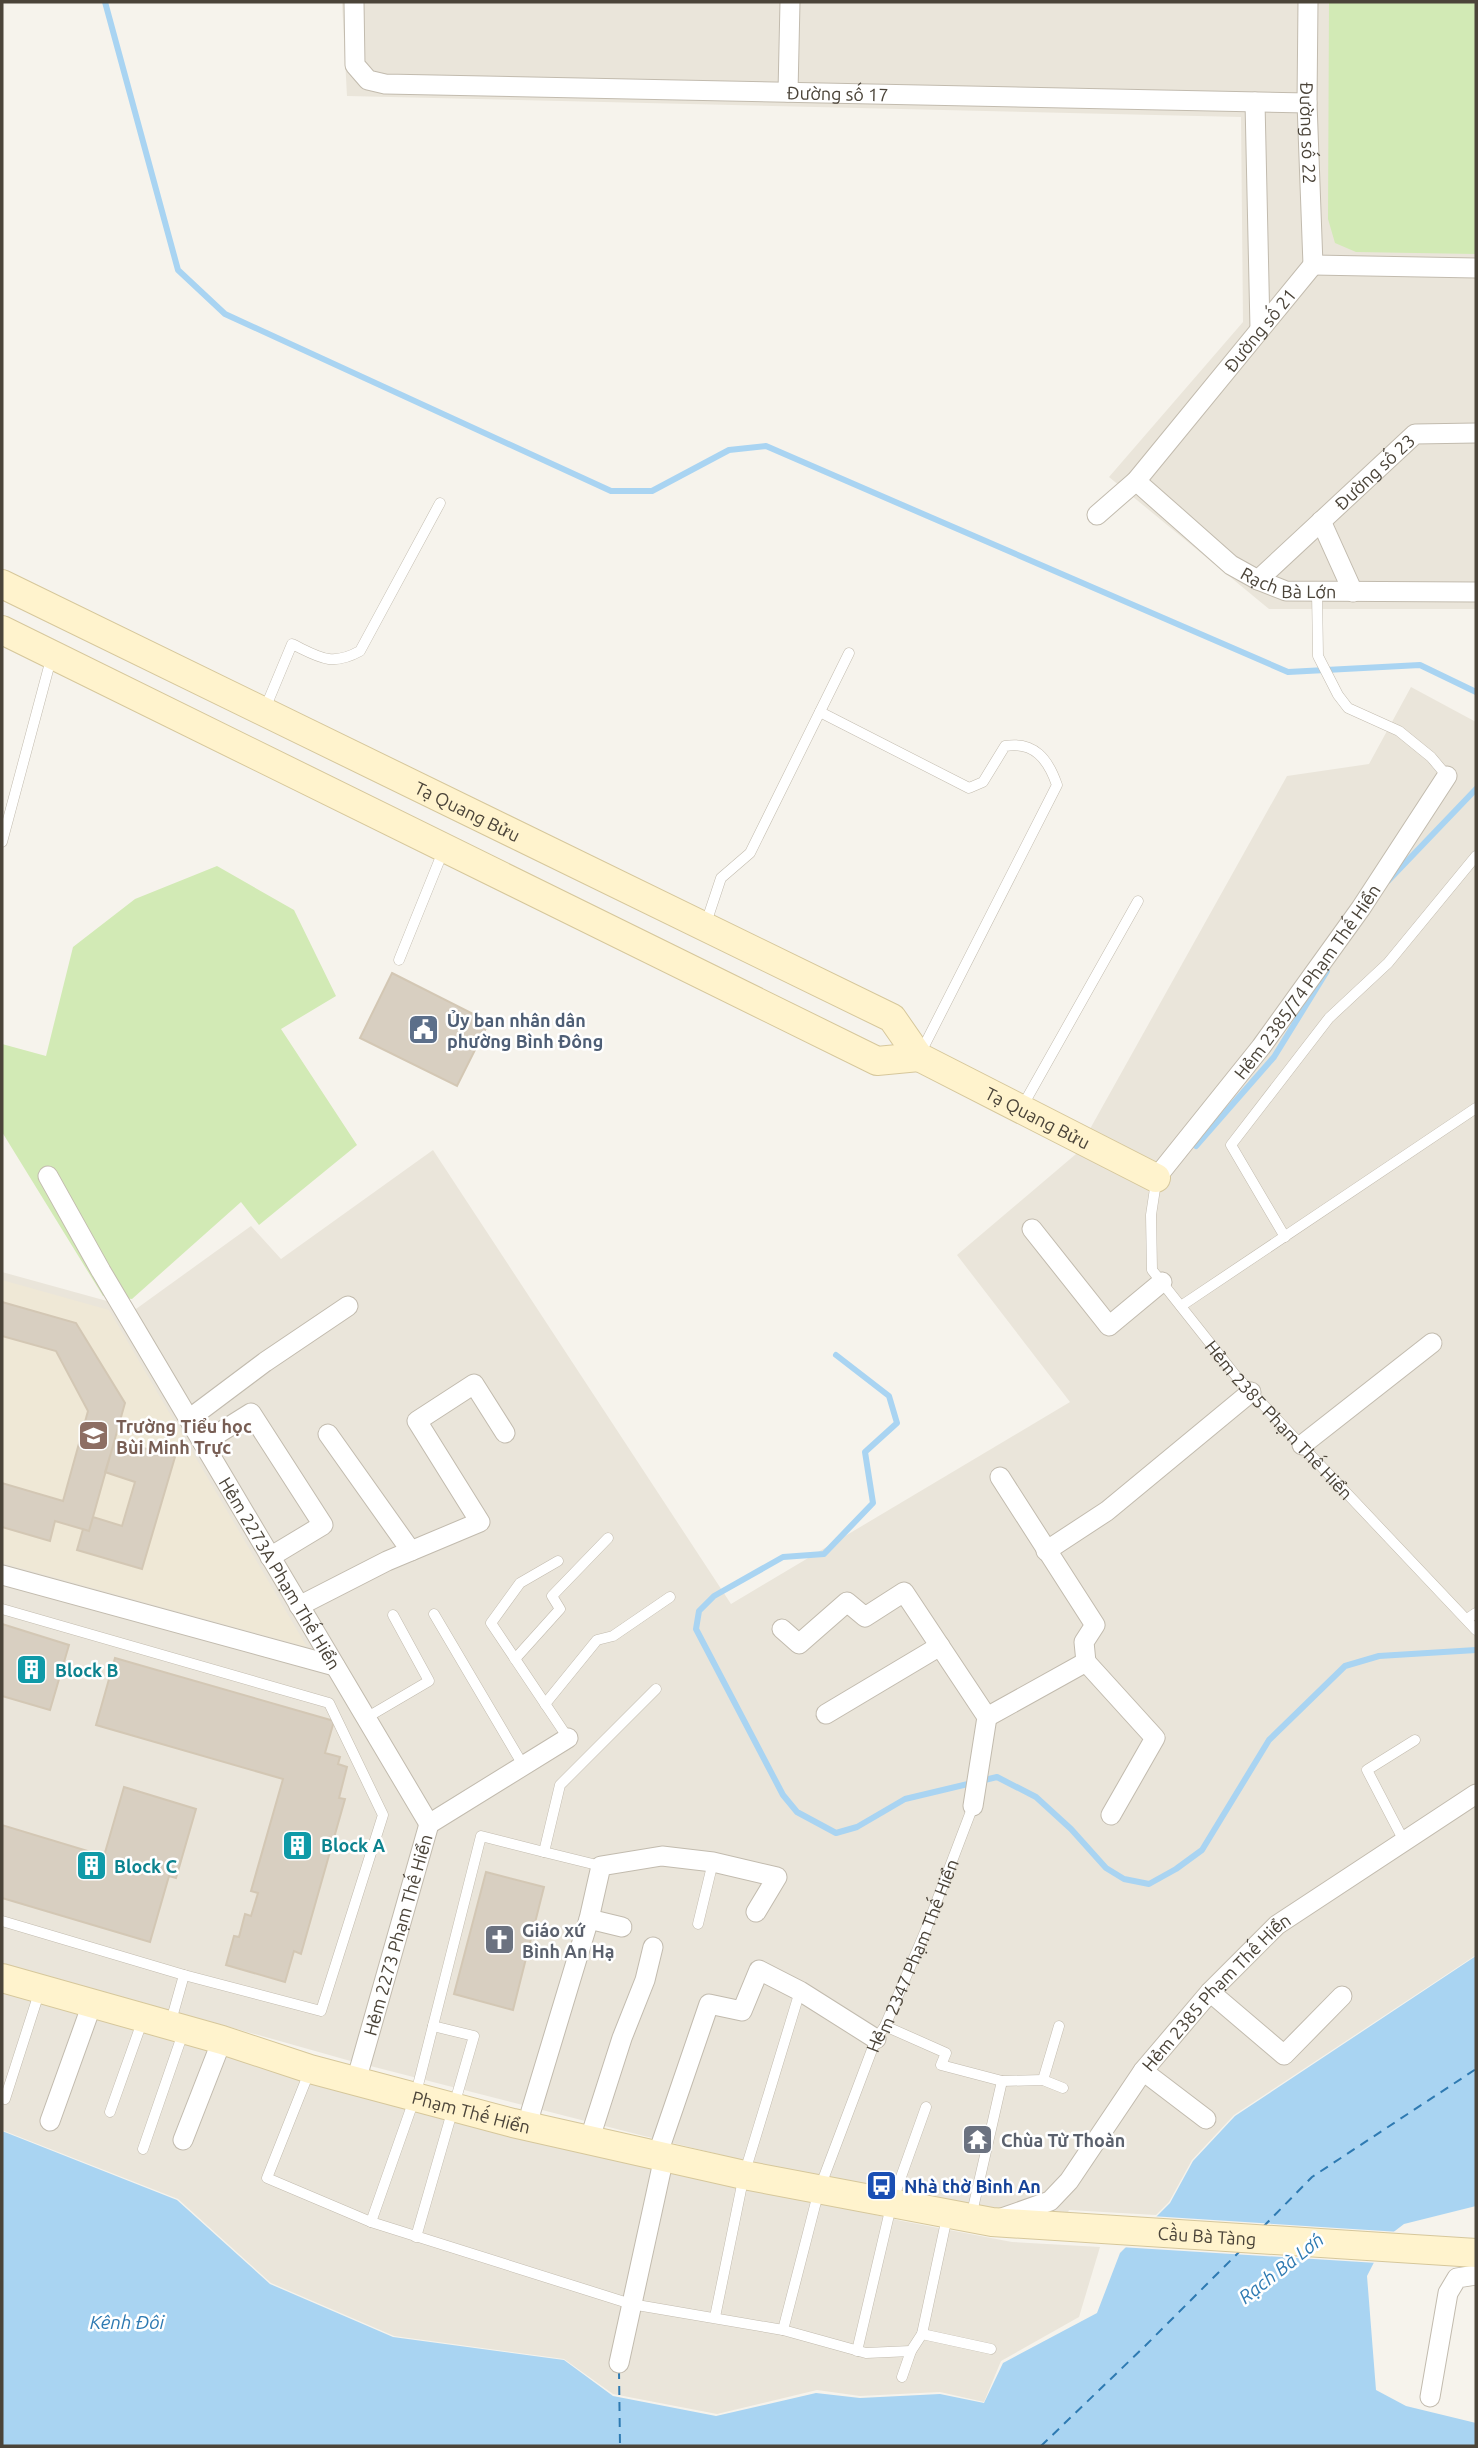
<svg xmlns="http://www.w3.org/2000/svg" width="1478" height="2448" font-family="Ubuntu,sans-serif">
<rect width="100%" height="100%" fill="#f6f3ec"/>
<!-- residential -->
<path fill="#eae5da" d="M342,2H1476V609H1269L1109,477L1243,322L1241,117L347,96Z
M1411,687L1476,722V1955L1234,2115L1192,2160L1169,2202L1156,2215L1069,2210L1062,2225L824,2180L644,2136L347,2060L2,1963V1272L136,1309L251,1226L281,1259L433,1150L731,1604L1070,1402L957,1255L1076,1154L1287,776L1369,764Z
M2,1989L747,2186L902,2221L1012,2242L1100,2247L1079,2317L1001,2361L984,2402L940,2392L860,2396L817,2390L717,2414L613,2394L564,2359L394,2336L271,2283L178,2199L2,2130Z"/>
<!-- education -->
<path fill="#efe8d6" d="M2,1280L109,1310L307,1647L2,1563Z"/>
<!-- green -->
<path fill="#d2eab5" d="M1329,2H1476V254L1356,252L1335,243L1328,219Z
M217,866L294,910L336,996L281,1029L357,1145L259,1225L241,1202L132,1299L103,1296L2,1132V1044L46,1056L73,947L135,899Z"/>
<!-- water -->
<path fill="#a9d4f2" d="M1476,1956V2206L1404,2224L1387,2237L1367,2276L1376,2390L1406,2406L1476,2423V2446H2V2131L177,2200L270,2284L393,2337L564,2360L613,2396L716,2416L816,2393L860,2398L940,2394L984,2403L1003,2363L1097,2313L1120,2253L1170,2203L1193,2161L1235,2116Z"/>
<!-- pier -->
<path fill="#f6f3ec" d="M1151,2216L1400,2232L1390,2240L1377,2263L1120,2247Z"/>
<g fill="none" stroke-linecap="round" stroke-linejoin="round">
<!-- stream -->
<path stroke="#a9d4f2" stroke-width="6" d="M105,2L178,270L225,314L611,491H652L729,450L766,446L1288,672L1420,665L1476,692
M1388,881L1476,789
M1196,1146L1274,1057L1327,971
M836,1355L889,1396L897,1423L865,1452L873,1503L824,1554L783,1557L714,1596L699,1611L696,1629L783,1795L797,1812L836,1833L857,1827L905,1799L997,1777L1036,1797L1071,1829L1106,1868L1124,1879L1149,1884L1176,1869L1202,1850L1269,1740L1345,1666L1379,1656L1476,1650"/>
<!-- ferry -->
<path stroke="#2e7ab2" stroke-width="2" stroke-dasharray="9 7" stroke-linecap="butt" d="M1263,2227L1312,2177L1476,2069
M619,2370L620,2446
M1041,2446L1146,2345L1240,2251"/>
</g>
<!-- building -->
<path fill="#d8cfc1" stroke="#d3c7b4" stroke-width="2" d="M392,973L489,1022L457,1086L360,1038Z
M2,1302L76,1323L125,1403L89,1531L55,1521L50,1541L2,1527V1483L63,1501L88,1411L56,1351L2,1336Z
M115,1440L175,1457L142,1569L77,1550L83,1529L89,1531L93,1517L122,1526L135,1482L105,1472Z
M2,1624L69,1645L50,1710L2,1696Z
M115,1658L334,1721L325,1753L340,1757L338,1764L347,1767L339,1798L345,1799L301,1954L294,1951L285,1982L226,1965L234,1936L239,1937L245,1914L251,1916L258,1893L251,1891L283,1779L96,1725Z
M124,1787L196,1809L176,1878L169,1876L150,1942L2,1898V1825L104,1856Z
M486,1872L544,1887L513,2010L454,1994Z"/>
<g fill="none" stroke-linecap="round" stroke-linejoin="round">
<defs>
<g id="lane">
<path d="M1317,591L1318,656L1338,695L1348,708L1399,731L1431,757L1447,776"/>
<path d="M264,711L292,644C319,657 331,667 360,651L440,503"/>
<path d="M820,712L969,788L983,782L1005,746C1034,741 1048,759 1057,785L920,1054"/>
<path d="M2,842L51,659"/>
<path d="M706,923L721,878L750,853L849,653"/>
<path d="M399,960L444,849"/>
<path d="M1022,1107L1138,901"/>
<path id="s1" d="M1156,1182L1151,1215L1152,1270L1236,1376L1476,1630"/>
<path d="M1285,1237L1231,1145L1329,1018L1388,963L1476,856"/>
<path d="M1181,1306L1476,1108"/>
<path d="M558,1561L520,1583L491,1623L568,1738"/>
<path d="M2,1609L329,1703L383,1815L321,2011L184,1975L2,1921"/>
<path d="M434,1614L523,1765"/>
<path d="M1467,1619L1476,1613"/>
<path d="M515,1659L560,1609L552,1596L608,1538"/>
<path d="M545,1704L597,1640L613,1636L670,1597"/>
<path d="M366,1718L429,1681L393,1615"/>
<path d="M1405,1843L1367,1770L1415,1740"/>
<path d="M544,1852L601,1866"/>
<path d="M698,1924L713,1862"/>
<path d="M171,2021L184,1975"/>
<path d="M885,2026L946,2053L941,2065L1002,2081L1043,2080L1063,2088"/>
<path d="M310,2070L267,2178L371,2222L631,2304L783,2330L866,2353L911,2351"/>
<path d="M1043,2080L1059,2026"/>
<path d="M5,2099L40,1990"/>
<path d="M110,2112L142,2022"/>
<path d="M143,2149L183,2033"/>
<path d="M971,2217L1002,2081"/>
<path d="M371,2222L415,2097L481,1836L544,1852L560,1785L656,1689"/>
<path d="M416,2237L474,2036L433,2026"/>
<path d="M715,2317L744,2175L800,1991"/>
<path id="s2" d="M783,2330L819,2190L876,2039L885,2026L925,1932L973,1806"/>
<path d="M922,2334L991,2349"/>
<path d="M857,2351L892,2202L926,2107"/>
<path d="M902,2377L911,2351L922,2334L947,2217"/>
</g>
<g id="street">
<path id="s3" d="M354,2L355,65L368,80L385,84L1307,103"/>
<path id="s4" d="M1308,2L1307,103L1313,265"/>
<path d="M788,92L790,2"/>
<path d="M1255,102L1260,329"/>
<path d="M1313,265L1476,268"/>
<path id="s5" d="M1136,481L1231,565L1258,580L1286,591L1476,592"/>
<path id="s6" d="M1097,515L1136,481L1313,265"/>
<path d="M1321,521L1353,592"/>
<path id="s7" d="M1258,580L1415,434L1476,433"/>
<path id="s8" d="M48,1176L101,1271L429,1824"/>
<path id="s9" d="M1156,1178L1261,1047L1361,908L1447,776"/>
<path d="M1032,1229L1109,1326L1162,1282"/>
<path d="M189,1419L265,1362L348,1306"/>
<path d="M328,1434L411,1551"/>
<path d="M203,1443L251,1413L323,1525L270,1557"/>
<path d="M1302,1445L1432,1343"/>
<path d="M1000,1477L1095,1625L1084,1642L1086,1662"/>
<path d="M1046,1551L1107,1511L1251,1392"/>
<path d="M2,1575L335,1666"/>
<path d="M299,1606L387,1561L480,1522L417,1421L474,1384L505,1433"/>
<path d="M782,1629L799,1644L847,1602L865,1617L904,1592L987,1717L1086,1662"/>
<path d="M1086,1662L1155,1738L1111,1815"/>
<path d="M826,1714L940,1646"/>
<path d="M973,1806L987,1717"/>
<path d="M589,1919L622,1927"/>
<path d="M1210,1992L1284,2055L1342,1996"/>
<path d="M1143,2071L1206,2119"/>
<path id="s10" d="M356,2081L429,1824L568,1738"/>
<path d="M50,2121L92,2004"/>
<path d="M529,2126L531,2111L589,1919L601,1866L662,1856L713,1862L777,1877L756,1912"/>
<path d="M183,2140L222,2040"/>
<path d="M589,2141L622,2038L645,1980L653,1947"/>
<path d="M657,2156L709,2004L742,2011L759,1970L800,1991L876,2039"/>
<path id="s11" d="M999,2219L1050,2201L1069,2181L1143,2071L1210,1992L1277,1925L1476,1794"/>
<path d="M619,2363L664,2157"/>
<path d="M1430,2397L1448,2293L1457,2278L1476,2275"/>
</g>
<g id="secondary">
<path id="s12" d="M2,584L892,1018L919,1057L1156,1178"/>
<path d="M2,630L877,1061L919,1057"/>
<path id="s13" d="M2,1978L222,2040L310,2069L513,2123L744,2175L992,2222L1476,2253"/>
</g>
</defs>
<!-- lane casing -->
<use href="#lane" stroke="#c2bbae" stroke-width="11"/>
<!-- street casing -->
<use href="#street" stroke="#c2bbae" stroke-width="21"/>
<!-- secondary casing -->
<use href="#secondary" stroke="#d6c79b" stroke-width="30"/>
<!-- lane -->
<use href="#lane" stroke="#fff" stroke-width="10"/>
<!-- street -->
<use href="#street" stroke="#fff" stroke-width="19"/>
<!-- secondary -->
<use href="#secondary" stroke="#fff3cd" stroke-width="28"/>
</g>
<!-- icons -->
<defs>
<symbol id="civic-square" viewBox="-11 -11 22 22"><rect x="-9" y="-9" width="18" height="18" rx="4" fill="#5c6f8a" stroke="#fff"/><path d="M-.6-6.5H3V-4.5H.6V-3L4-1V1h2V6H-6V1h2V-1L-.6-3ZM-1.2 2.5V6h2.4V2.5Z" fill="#fff"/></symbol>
<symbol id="school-square" viewBox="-11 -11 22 22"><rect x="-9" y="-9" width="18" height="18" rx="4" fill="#8d6e63" stroke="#fff"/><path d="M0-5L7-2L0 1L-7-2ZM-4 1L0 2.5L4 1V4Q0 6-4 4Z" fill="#fff"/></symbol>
<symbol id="building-square" viewBox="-11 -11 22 22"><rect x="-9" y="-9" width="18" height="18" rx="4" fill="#0f9aa8" stroke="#fff"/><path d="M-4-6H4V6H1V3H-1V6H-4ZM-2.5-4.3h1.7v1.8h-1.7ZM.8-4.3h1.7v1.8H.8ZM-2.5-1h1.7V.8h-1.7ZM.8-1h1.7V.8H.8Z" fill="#fff"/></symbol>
<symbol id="church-square" viewBox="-11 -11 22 22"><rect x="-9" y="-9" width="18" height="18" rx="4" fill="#6b7280" stroke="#fff"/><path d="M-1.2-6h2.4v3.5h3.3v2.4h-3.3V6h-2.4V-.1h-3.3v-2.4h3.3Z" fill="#fff"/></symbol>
<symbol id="temple-square" viewBox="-11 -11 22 22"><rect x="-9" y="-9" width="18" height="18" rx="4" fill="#6b7280" stroke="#fff"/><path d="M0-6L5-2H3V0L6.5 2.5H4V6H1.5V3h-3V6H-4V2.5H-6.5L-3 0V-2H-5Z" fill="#fff"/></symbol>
<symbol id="bus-square" viewBox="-11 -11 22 22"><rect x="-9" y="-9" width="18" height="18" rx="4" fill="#1a4fb4" stroke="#fff"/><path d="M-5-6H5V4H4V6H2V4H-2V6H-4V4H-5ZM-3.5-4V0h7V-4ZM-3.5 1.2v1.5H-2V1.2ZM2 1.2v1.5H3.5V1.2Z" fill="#fff"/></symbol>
</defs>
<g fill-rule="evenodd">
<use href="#civic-square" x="406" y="1012" width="35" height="35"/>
<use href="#school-square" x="76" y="1418" width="35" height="35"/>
<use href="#building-square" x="14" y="1652" width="35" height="35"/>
<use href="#building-square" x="280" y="1828" width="35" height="35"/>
<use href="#building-square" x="74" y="1848" width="35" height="35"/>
<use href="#church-square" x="482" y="1922" width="35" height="35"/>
<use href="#temple-square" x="960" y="2122" width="35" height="35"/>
<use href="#bus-square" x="864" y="2168" width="35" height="35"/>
</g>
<g text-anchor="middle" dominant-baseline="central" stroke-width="5" stroke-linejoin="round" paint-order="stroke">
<!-- street labels -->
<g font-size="18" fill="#4b4439" stroke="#fff">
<text stroke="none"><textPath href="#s3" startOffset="553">Đường số 17</textPath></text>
<text stroke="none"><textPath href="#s4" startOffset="131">Đường số 22</textPath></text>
<text stroke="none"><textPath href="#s6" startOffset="247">Đường số 21</textPath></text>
<text stroke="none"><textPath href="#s7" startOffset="159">Đường số 23</textPath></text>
<text stroke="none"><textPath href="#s5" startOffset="189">Rạch Bà Lớn</textPath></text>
<text stroke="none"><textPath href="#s12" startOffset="518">Tạ Quang Bửu</textPath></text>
<text stroke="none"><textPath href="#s9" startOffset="248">Hẻm 2385/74 Phạm Thế Hiển</textPath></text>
<text stroke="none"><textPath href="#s12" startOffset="1171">Tạ Quang Bửu</textPath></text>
<text stroke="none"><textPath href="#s1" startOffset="285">Hẻm 2385 Phạm Thế Hiển</textPath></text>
<text stroke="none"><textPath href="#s8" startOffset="460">Hẻm 2273A Phạm Thế Hiển</textPath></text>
<text stroke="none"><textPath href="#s10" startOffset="152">Hẻm 2273 Phạm Thế Hiển</textPath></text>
<text stroke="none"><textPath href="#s2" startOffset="397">Hẻm 2347 Phạm Thế Hiển</textPath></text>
<text stroke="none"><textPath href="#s11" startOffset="322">Hẻm 2385 Phạm Thế Hiển</textPath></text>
<text stroke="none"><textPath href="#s13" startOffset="488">Phạm Thế Hiển</textPath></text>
<text stroke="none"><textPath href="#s13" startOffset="1236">Cầu Bà Tàng</textPath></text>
</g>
<!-- service labels -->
<g font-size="18" font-weight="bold" fill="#4e5e75" stroke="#fff" text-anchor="start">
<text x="447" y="1020">Ủy ban nhân dân<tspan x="447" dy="21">phường Bình Đông</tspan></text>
</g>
<!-- education labels -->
<g font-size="18" font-weight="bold" fill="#785e54" stroke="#fff" text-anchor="start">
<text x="116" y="1426">Trường Tiểu học<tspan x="116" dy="21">Bùi Minh Trực</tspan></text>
</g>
<!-- culture labels -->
<g font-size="18" font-weight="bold" fill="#0d838f" stroke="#fff" text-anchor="start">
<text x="55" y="1670">Block B</text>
<text x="321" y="1845">Block A</text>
<text x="114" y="1866">Block C</text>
</g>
<!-- worship labels -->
<g font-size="18" font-weight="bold" fill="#5b616d" stroke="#fff" text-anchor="start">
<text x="522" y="1930">Giáo xứ<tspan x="522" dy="21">Bình An Hạ</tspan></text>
<text x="1001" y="2140">Chùa Từ Thoàn</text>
</g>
<!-- transit labels -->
<g font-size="18" font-weight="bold" fill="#164399" stroke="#fff" text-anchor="start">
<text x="904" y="2186">Nhà thờ Bình An</text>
</g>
<!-- water labels -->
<g font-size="19" font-style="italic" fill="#2e7ab2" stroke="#fff">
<text transform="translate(1281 2268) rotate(-38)">Rạch Bà Lớn</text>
<text x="127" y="2322">Kênh Đôi</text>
</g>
</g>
<!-- border -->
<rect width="1478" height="2448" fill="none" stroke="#4b4439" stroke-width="7"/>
</svg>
